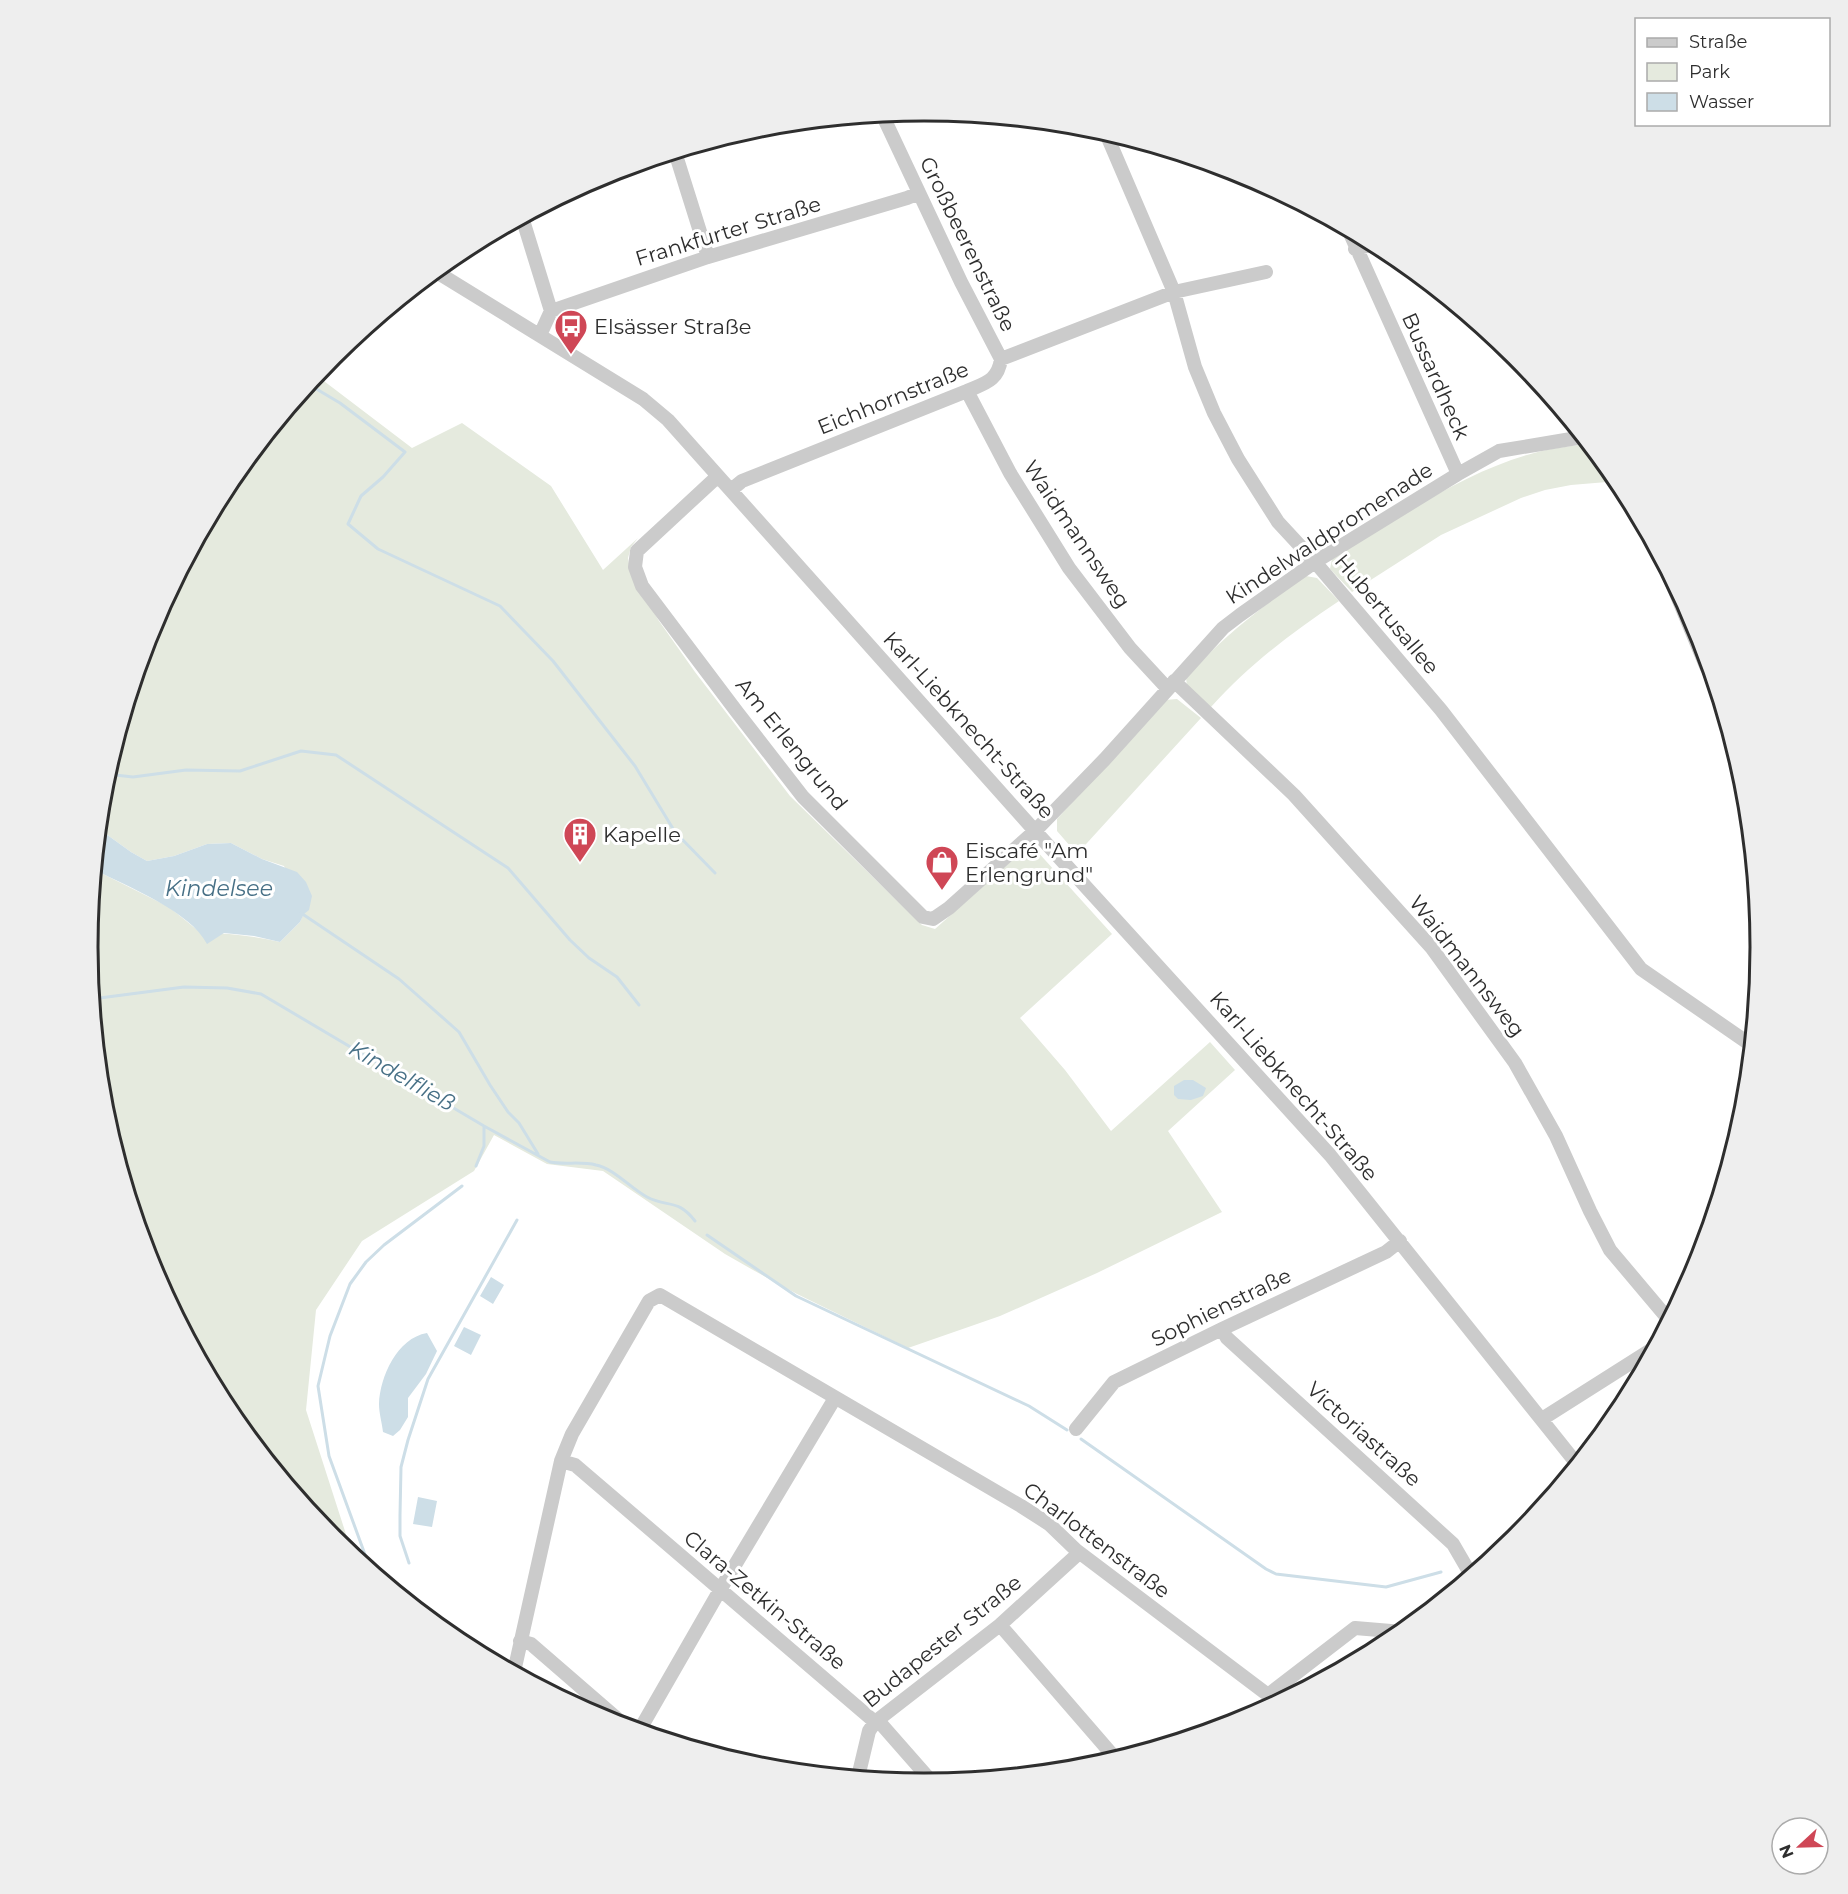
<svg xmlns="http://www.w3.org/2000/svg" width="1848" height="1894" font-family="Montserrat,sans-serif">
<rect width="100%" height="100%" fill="#fff"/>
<!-- green -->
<path fill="#e5eade" d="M316,375L412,448L462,423L551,486L603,570L638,538L631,547L628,558L631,574L659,621L695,672L790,796L922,925L935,929L1025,849L1036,850L1112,934L1020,1018L1065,1070L1111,1131L1210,1042L1235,1070L1168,1131L1222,1212L1097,1273L1000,1316L908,1348L797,1294L753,1270L725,1254L603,1171L547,1164L494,1135L474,1171L362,1241L316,1310L306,1410L353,1556L332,1539L228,1412L151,1267L103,1110L87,947L95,870L169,907L201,933C229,933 254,936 280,942L300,922L304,913L284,866L262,859L231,843L207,844L174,856L147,861L131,852L106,834L99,830L103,783L151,626L228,482Z
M1589,444L1619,481L1571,485L1545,490L1521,498L1441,535L1352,592L1330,569L1332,559C1394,520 1463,472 1534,453C1552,448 1570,446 1589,444Z
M1306,576L1317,578L1339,601C1291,633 1250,664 1211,707L1187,687L1186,677C1222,638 1262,606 1306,576Z
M1177,699L1201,718L1077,854L1057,831V819L1165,700Z"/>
<!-- water -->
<path fill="#cddee7" d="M99,830L106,834L131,852L147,861L174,856L207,844L231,843L262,859L297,872L306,882L312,896L309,910L304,914L300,922L280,942L254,936L224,933L207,944C190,911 128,887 95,870Z
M1184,1080H1193L1206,1088L1203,1096L1191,1100L1178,1099L1174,1095V1086Z
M491,1277L504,1285L493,1304L480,1296Z
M464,1327L481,1335L471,1355L454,1346Z
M427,1333L437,1351L426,1374L408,1398V1417L400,1430L393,1436L383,1432C382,1423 379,1413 379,1404C380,1377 397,1338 427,1333Z
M418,1497L437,1501L432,1527L413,1524Z"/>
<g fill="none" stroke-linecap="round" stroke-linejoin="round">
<!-- stream -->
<path stroke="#cddee7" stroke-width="3" d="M308,384L340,403L405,452L383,477L361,496L348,524L378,549L500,606L553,661L635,766L675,832L715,873
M106,774L133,777L186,770L240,771L301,751L336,755L508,868L570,940L589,958L617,977L639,1005
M301,913L399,979L459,1032L490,1085L508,1112L519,1123L538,1154
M92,999L184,987L227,988L261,994L484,1126L550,1162C565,1165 581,1161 596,1165C615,1169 630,1188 647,1197C668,1208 677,1198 695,1221
M476,1166L484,1146V1127
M707,1235L796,1296L1029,1406L1067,1430
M1081,1439L1266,1569L1276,1574L1386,1587L1441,1572
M409,1563L400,1536V1515L401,1467L408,1440L428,1379L517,1220
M371,1571L329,1456L318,1386L330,1336L350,1284L366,1262L384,1245L462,1186"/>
<!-- minor -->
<path stroke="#cbcbcb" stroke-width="14" d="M882,114L961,282L1001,359
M1105,131L1174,292L1195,367L1214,413L1238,459L1278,522L1315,562L1441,710L1641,969L1751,1045
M675,152L708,257
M522,217L551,311L540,335
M1348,229L1458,474
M1355,249L1375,244
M435,271L643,399L668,420L1035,831L1330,1155L1577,1464
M551,311L708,257L907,198L919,193
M967,391L1010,473L1069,568L1130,648L1167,688
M718,476L637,551L635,567L642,586L737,712L803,797L923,917L933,919L949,908L1035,831L1105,759L1223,628L1240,615L1315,562L1458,474L1499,451L1583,437
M731,490L742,481L967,391C985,383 998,381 1001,359L1174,292L1266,272
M1666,569L1706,666L1714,682
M1174,681L1294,795L1431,947L1515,1063L1556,1136L1590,1211L1610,1250L1669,1320
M1222,1329L1227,1338L1453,1544L1471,1575
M1542,1419L1654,1348
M1076,1429L1114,1382L1222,1329L1386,1252L1400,1241
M561,1461L575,1465L875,1722L882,1725L933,1783
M1000,1625L1116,1759
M520,1641L531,1644L628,1728
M514,1672L561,1461L572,1434L649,1301L660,1295L1021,1506L1049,1524L1076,1550L1268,1695L1355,1628L1403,1632
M639,1731L720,1590L835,1398
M858,1777L869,1731L875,1722L1000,1625L1079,1553"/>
</g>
<!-- icons -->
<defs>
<symbol id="bus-pin" viewBox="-11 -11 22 30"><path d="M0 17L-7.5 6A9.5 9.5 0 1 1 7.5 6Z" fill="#cf4756" stroke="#fff"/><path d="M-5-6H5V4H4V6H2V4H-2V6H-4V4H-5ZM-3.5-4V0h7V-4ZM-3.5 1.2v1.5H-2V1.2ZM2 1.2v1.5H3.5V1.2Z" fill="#fff"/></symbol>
<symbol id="building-pin" viewBox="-11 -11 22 30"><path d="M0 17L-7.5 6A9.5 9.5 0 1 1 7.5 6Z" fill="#cf4756" stroke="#fff"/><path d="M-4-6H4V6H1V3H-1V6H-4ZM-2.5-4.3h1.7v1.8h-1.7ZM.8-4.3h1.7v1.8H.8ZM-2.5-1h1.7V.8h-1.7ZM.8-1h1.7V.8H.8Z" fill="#fff"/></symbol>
<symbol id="shop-pin" viewBox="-11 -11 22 30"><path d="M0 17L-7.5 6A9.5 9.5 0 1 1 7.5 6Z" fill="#cf4756" stroke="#fff"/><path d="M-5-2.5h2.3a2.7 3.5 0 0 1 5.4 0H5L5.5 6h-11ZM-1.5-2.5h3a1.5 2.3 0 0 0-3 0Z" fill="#fff"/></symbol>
</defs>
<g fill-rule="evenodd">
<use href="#bus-pin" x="552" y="307" width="38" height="52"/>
<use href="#building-pin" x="561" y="815" width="38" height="52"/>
<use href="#shop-pin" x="923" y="843" width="38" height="52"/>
</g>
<g text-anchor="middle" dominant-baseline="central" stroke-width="6" stroke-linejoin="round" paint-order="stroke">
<!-- street labels -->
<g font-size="21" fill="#2e2e2e" stroke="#fff">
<text transform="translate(728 231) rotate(-17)">Frankfurter Straße</text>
<text transform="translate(968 244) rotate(64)">Großbeerenstraße</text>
<text transform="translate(1436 376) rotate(66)">Bussardheck</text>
<text transform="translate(893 398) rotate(-22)">Eichhornstraße</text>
<text transform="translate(1329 533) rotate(-33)">Kindelwaldpromenade</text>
<text transform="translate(1077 534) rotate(56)">Waidmannsweg</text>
<text transform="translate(1387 614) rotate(50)">Hubertusallee</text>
<text transform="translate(969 725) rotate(48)">Karl-Liebknecht-Straße</text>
<text transform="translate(792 744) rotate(51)">Am Erlengrund</text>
<text transform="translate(1467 966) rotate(52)">Waidmannsweg</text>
<text transform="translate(1294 1086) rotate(49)">Karl-Liebknecht-Straße</text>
<text transform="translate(1221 1307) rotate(-26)">Sophienstraße</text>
<text transform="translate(1364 1434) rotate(42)">Victoriastraße</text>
<text transform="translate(1097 1540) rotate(37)">Charlottenstraße</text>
<text transform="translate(765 1600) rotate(40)">Clara-Zetkin-Straße</text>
<text transform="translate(942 1641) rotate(-39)">Budapester Straße</text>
</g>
<!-- poi labels -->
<g font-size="21" fill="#2e2e2e" stroke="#fff" text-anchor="start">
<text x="594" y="326">Elsässer Straße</text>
<text x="603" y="834">Kapelle</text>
<text x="965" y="850">Eiscafé "Am<tspan x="965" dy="24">Erlengrund"</tspan></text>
</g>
<!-- water labels -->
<g font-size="22" font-style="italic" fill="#477086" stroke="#fff">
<text x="219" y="888">Kindelsee</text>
<text transform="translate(402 1076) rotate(30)">Kindelfließ</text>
</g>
</g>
<!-- crop -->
<path d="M0 0H1848V1894H0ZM98 947a826 826 0 1 1 1652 0a826 826 0 1 1-1652 0Z" fill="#eee" fill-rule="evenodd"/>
<path fill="none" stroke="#2e2e2e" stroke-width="3" d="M98 947a826 826 0 1 1 1652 0a826 826 0 1 1-1652 0Z"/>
<!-- legend -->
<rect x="1635" y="18" width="195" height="108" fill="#ffffff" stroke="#ababab" stroke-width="1.5"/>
<rect x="1647" y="38" width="30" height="9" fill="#cbcbcb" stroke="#ababab" stroke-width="1.5"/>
<text x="1689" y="48" font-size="18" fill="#2e2e2e">Straße</text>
<rect x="1647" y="63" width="30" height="18" fill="#e5eade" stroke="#ababab" stroke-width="1.5"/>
<text x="1689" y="78" font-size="18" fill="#2e2e2e">Park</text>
<rect x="1647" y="93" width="30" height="18" fill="#cddee7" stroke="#ababab" stroke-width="1.5"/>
<text x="1689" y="108" font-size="18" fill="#2e2e2e">Wasser</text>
<!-- north arrow -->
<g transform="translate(1800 1846) rotate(248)"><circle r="28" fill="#ffffff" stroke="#ababab" stroke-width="1.5"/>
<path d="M0-4.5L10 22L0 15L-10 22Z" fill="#cf4756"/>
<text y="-9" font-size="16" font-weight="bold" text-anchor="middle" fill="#2e2e2e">N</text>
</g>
</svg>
